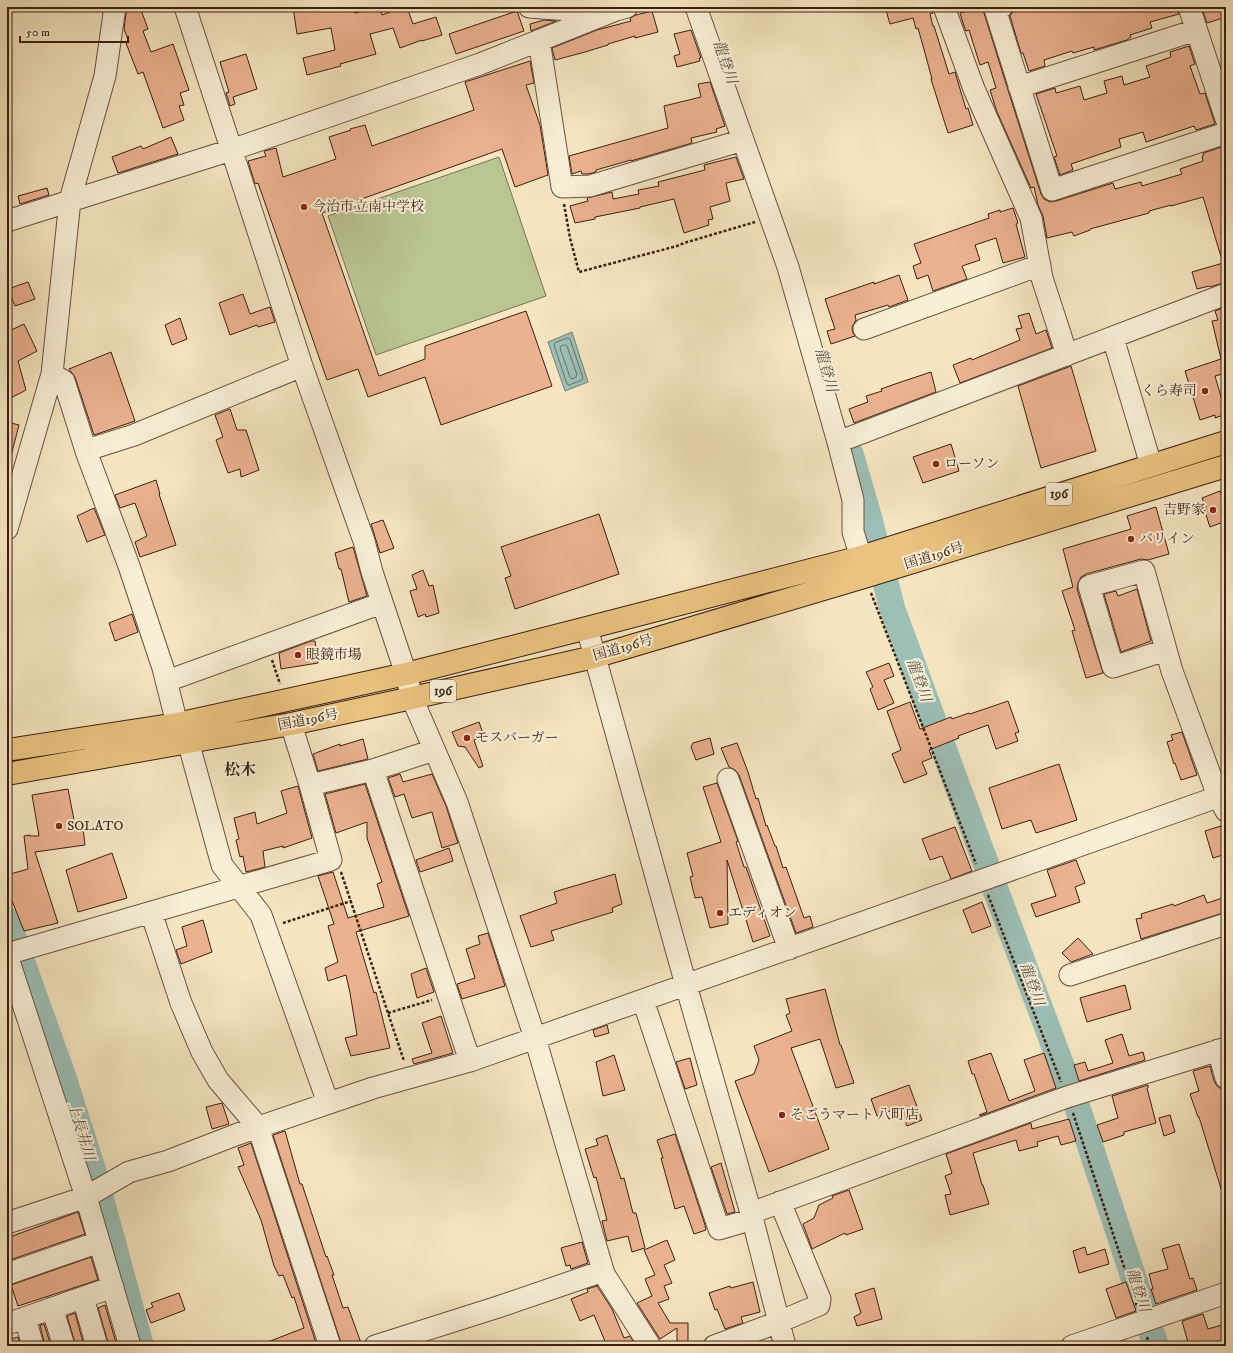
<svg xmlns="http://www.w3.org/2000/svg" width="1233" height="1353" font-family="'IM FELL DW Pica','Noto Serif JP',serif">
<rect width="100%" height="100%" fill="#f5e6c1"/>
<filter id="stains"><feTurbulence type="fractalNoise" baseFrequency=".005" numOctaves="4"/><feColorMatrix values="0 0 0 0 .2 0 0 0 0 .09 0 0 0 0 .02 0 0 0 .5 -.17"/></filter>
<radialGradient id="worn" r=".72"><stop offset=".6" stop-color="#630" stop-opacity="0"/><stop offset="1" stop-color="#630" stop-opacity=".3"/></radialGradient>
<!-- green -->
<path fill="#bac594" stroke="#7b7253" d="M499,157L546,296L376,355L328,216Z"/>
<!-- water -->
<path fill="#9cbfb6" stroke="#767f74" d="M572,332L588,382L565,391L548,342Z"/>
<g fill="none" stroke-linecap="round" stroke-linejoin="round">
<!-- shore -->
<path stroke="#6c6f64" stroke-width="1" d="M568,338L570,339L583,378L582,380L569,385L567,384L554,345L555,343Z
M565,345L567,346L577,375L576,377L572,379L570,377L560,348L561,346Z"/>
<!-- river -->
<path stroke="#9cbfb6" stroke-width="26" d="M851,455L869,517L892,608L996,891L1079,1112L1156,1346
M7,920L62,1073L94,1173L141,1346"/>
</g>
<!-- building -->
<path fill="#ebb290" stroke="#3c1f12" d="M127,7H140L148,29L143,31L151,52L173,44L189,90L180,93L184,105L179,106L184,120L163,128L143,72L138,74L126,43L129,42L124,29Z
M293,7H354L355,13L380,7L382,15L403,7H407L413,24L436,17L442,35L422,41V40L400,48L393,28L370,34L376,54L340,64L341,66L307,75L303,58L335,50L331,28L297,34Z
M885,7H932L933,13L930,14L933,26H934L949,74L955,72L966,109L968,108L973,125L948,133L931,79H932L925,53L918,28L916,29L913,18L890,24Z
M966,7H983L984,13L1008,90L1041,194L1044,199L1050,202L1056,201L1113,183L1115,189L1141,182L1142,186L1182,174L1180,169L1203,161L1202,156L1204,155L1203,153L1225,146L1226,150V282L1210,287L1209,286L1197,289L1192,272L1223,263L1203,197L1171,206V205L1149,211V213L1090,229V230L1074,236L1072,232L1047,238L1043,216L1038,205L1034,187L1031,188L997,112L990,90L996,88L988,62L980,65L969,30L966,31L963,23L960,13L967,11Z
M1014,7H1022L1024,11L1036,7H1177L1179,14L1150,22L1152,28L1130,35L1131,37L1127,40L1094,50V47L1073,53L1072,51L1044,60L1045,66L1029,71L1023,53H1021L1010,16L1014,10Z
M1207,7H1226V17L1207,23L1202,9Z
M517,11L524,31L456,54L449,34Z
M652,11L658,32L635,38V36L608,44V45L585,52L555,60L552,48L597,30L631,21L630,18L636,15Z
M544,20L556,21L531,31L530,24Z
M691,30L701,58H699L700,61L677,67L674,56L680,54L674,34Z
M1189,46L1195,64L1190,66L1200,94L1205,93L1215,124L1196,130L1194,126L1146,142L1143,132L1119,139L1121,147L1071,164L1073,170L1060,175L1054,157L1057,156L1036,94L1055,88L1056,93L1080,86L1084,100L1107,93L1104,81L1122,76L1124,85L1150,77L1146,66L1171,57L1170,52Z
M246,54L257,89L233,97L235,104L230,106L226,93L229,92L220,62Z
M530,61L534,83L526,85L540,125L548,175L515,187L502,149L322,213L379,376L425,359V346L526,311L552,386L441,425L425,377L368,397L358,369L327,380L258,183L255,184L248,161L266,156L264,151L276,148L283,177L336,159L329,137L351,130L350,129L365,125L372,146L474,110L465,82Z
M710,82L725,126L716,129L717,132L691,138L692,143L631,161V160L596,170V172L588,174H582L581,171L572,174L569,156L668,128L664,106L701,97L698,84Z
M171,137L178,154L118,173L112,157L141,146L143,149Z
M736,157L744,179L726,183L730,201L710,207L713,219L708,220L709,225L684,233L674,199L640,207V208L595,217V219L575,223L570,206L588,201L587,198L612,192L613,199L639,194L638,190L659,186L658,182L705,170L704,165Z
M47,188L49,195L20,204L18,196Z
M1013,208L1018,223L1016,224L1025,257L1003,263L996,238L975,245L980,260L962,266L967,279L933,291L928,275L917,279L913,266L921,263L914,244L989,218L988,214L1000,210V212Z
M899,275L908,300L889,307L888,305L855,315L856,320L852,327L853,333L855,336L831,344L827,331L835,329L825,299L874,282V284Z
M28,282L35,299L15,306L8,289Z
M243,294L250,314L270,307L275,322L258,327L257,325L230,335L219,303Z
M1226,307V373L1215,376L1226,414L1215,418V415L1200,420L1185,371L1221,359L1212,321L1218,320L1215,311Z
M1029,313L1036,334L1046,330L1052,348L960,383L953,365L971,358L972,360L1020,340L1016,329L1022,328L1018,316Z
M180,318L187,339L172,345L165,325Z
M24,324L37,351L18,361L26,390L7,400V332Z
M111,352L135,421L94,435L75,377L69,369Z
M1071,366L1096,451L1041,468L1018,386Z
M931,372L936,392L854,423L849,409L868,402L866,396L882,391L881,389L898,383Z
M230,409L237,430H246L259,470L241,477L240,469L228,473L216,440L223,437L215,415Z
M7,422L19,425L11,456H7Z
M951,444L959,471L923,483L913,457Z
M156,480L160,494H159L176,545L140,557L135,542L147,536L135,503L120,508L115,495Z
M1220,491L1226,507V521L1210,527L1204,509L1206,508L1202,498Z
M1156,507L1169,554L1148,560L1141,559L1086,574L1081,577L1078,583L1077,589L1103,673L1086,678L1072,631L1075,630L1062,591L1073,587L1063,549L1131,529L1127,516Z
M94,508L105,535L87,542L77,516Z
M599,514L619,574L515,609L505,578L511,576L501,547Z
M383,520L394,548L380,553L371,524Z
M353,547L367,596L349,602L341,569H339L335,553Z
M423,570L429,586L433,585L439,613L426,617L425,614L418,617L410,591L417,589L412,575Z
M1137,589L1151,641L1121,652L1104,594L1116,591L1118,596Z
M132,614L138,632L115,641L109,623Z
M311,641H315L318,663L281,669L279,653Z
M889,663L894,676L884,680L894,703L878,710L870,689L873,687L866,672Z
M1008,701L1019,732L1015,733L1018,741L996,749L988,725L958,736L959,738L929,750L932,758L922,762L927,774L904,783L892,754L901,750L887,711L910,702L920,729L951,717L952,719L969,713L970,714Z
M479,722L484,736L474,740L483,766L479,768L465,747L458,746L452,732Z
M1182,732L1197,775L1181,780L1175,763L1174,764L1167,742L1173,740L1171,735Z
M710,738L714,754L696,760L691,747L693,743Z
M363,739L368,759L318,771L313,754L340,744V746Z
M737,743L748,772L756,799L758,798L766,826L767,825L775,846H776L783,868L786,867L804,918L810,916L813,927L796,933L739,775L735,770L729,767L721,748Z
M1059,764L1077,820L1036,833L1031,820L1002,829L989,788Z
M400,774L403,782L432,774L446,806L458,843L442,848L432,812L412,818L404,794L395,797L388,778Z
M717,783L738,841L736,842L744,867H746L770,936L753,942L727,860L728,924L710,928L702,897L695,898L690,877L693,876L687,853L721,842L703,787Z
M365,784L409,916L356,932L374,993L376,992L390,1048L351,1056L345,1038L357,1035L350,993L346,975L328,981L325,968L338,962L328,926L334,924L318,876L333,872L348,918L384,907L377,884L382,882L367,838V822L336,833L325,794Z
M298,786L312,838L283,848V846L263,851L265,867L246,872L243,856L240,857L236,840L239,839L234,818L255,812L257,824L287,813L281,791Z
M68,789L76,830L83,828L85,845L35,852L58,923L24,931L7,888V875L28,869L24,836L30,835V836H39L32,795Z
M1224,825L1226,833V854L1213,858L1205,831Z
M955,827L972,871L951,879L942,856L930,860L922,839Z
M449,848L453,861L420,872L416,860Z
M112,853L127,898L78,912L66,870Z
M1076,860L1085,883L1075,887L1080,902L1036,917L1031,904L1056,896L1047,870Z
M615,874L622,904L612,908L613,912L551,931L554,940L531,947L520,916L557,903L554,892Z
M1204,895L1207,903L1226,897V912L1141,939L1136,919L1142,918L1141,914L1173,904L1174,906Z
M982,902L991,926L972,933L963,910Z
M203,920L212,952L181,964L176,950L187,946L182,927Z
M488,933L505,986L462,999L457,984L475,978L466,949L480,944L478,936Z
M1078,938L1093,954L1071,962L1062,953Z
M426,968L434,992L417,998L411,974Z
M1125,985L1131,1009L1087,1022L1080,998Z
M825,989L840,1045H841L854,1083L836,1088L820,1039L791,1048L829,1149L769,1172L735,1081L754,1074L759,1060L754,1046L792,1031L786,1015L790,1013L786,999Z
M441,1016L453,1053L414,1064L412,1059L432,1053L422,1023Z
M607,1025L609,1033L595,1037L593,1030Z
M1122,1034L1129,1056L1143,1052L1145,1060L1079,1081L1074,1065L1085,1062L1088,1071L1113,1063L1105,1040Z
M991,1053L1009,1101L1035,1091L1024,1060L1044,1053L1056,1088L980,1116L979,1115L987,1112L974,1074H972L968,1061Z
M614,1055L625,1090L603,1096L596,1062Z
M690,1058L697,1085L685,1089L676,1062Z
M1210,1066L1214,1081L1217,1086L1223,1090H1226V1195H1223L1199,1117H1198L1190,1094L1199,1091L1193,1071Z
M909,1085L922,1120L907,1126L900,1107L877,1116L871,1099Z
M1148,1085V1088H1147L1156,1123L1124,1132V1135L1103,1142L1097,1125L1118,1118L1112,1096Z
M222,1103L229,1124L212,1129L206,1107Z
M1170,1115L1175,1132L1164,1136L1159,1118Z
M1069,1119L1076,1141L1061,1145L1058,1136L1037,1142L1038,1146L1019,1151L1016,1140L973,1153L982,1185H983L989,1204L950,1215L945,1195L951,1194L945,1176L952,1173L946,1154L1031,1123L1032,1129Z
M285,1131L300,1184H302L326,1257L327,1256L334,1275H332L343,1308L348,1307L361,1343L352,1346H342L273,1135Z
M675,1134L705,1225L706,1230L694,1234L684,1206L675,1209L661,1158H663L657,1140Z
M607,1135L621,1179L624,1178L633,1213H636L645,1248L632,1252L628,1236L607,1241L602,1221L607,1220L596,1177L594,1178L585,1149L598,1145L596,1139Z
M251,1143L317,1346H260V1345L304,1328L294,1297L292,1298L283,1275L279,1276L274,1266L261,1220L238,1167L244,1165L238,1148Z
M721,1163L735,1212L727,1214L711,1167Z
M849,1190L863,1229L846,1235L845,1233L812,1249L803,1224L814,1218L819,1205L833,1198L832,1196Z
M78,1212L85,1234L7,1261V1238Z
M667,1240L675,1260L664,1265L672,1283L664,1286L669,1299L658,1303L670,1323H688V1346H677V1328L660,1339L637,1303L652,1296L645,1279L655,1275L644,1250Z
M582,1242L588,1263L571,1269L570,1265L566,1266L561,1248Z
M1179,1244L1190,1279L1193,1278L1197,1290L1156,1304L1151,1289H1153L1149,1274L1168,1269L1162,1249Z
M1085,1247L1087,1255L1105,1249L1109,1264L1079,1273L1073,1251Z
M91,1257L98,1280L18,1306L11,1285Z
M753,1282L760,1312L741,1317L743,1323L725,1329L717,1309L715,1310L709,1293L730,1286L731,1288Z
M1126,1282L1136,1311L1116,1318L1106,1289Z
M597,1286L612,1309L624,1338L630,1336L636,1346H607L594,1315L580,1321L571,1299L588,1292L587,1289Z
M874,1288L882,1319L857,1326L854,1317L861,1313L855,1294Z
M179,1293L185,1310L151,1323L146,1310L153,1307L151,1303Z
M105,1305L117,1346H109L98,1308Z
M75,1313L84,1346H76L67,1316Z
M1203,1314L1208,1329L1222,1325L1226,1340L1212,1344L1213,1346H1189L1182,1321Z
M44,1324L51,1346H45L40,1325Z
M18,1337L21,1346H7V1340Z"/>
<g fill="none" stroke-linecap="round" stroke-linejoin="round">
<defs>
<path id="minor" d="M185,7L302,366L364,541L372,572L406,674L412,698L457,802L535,1038L604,1274L650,1346
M529,7L570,10H603
M696,7L788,267L838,442L853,500V532L861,557L864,574
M944,7L974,89L1031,218L1042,278L1067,355
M1002,7L995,9L1052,190L1226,133
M1189,7L1226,119
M539,40L562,187L590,186L743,140
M1019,87L1196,30
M7,221L231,150L480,64L616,10L627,7
M864,329L1040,265
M1113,338L1151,465
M52,374L64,381L87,454
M838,442L1226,294
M7,529L52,374L70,200L105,76L115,7
M587,628L686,985L751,1213L785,1346
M1166,650L1113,667L1089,586L1144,571L1172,671L1218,796L1226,811
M167,681L382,603
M177,724L163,668L129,566L87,454L90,449L134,435L302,366
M188,741L222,865L261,915L328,1103
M373,770L470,1061
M728,779L789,949
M310,785L373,770L434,750
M151,912L181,1003L202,1052L218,1080L258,1127L330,1346
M7,954L331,860L310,785L291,724
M7,955L86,1197L130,1346
M1070,975L1226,924
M643,1000L719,1229L753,1219
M1218,1050L1226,1078
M751,1213L1067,1097L1226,1048
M7,1223L86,1197L129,1172L168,1161L238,1134L373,1088L470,1061L1226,794
M7,1274L99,1242
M83,1298L97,1346
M52,1308L64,1346
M25,1318L33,1346
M7,1324L113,1287
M375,1346L498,1307L603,1271
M714,1346L779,1322L819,1305L820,1299L780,1202
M1072,1346L1226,1293"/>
<path id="highway" d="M7,750L177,724L406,674L587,628L861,557L1226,442
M7,774L291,724L412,698L594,657L864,577L1226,466"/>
</defs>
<!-- minor casing -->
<use href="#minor" stroke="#6a513e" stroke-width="23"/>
<!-- highway casing -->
<use href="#highway" stroke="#3c1f12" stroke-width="24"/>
<!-- path -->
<path stroke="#3c1f12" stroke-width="2.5" stroke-dasharray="3 2" stroke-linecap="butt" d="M564,204L570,238L579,272L677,246L684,243L755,222
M871,593L976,864
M272,660L280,684
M341,872L404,1061
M988,895L1061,1082
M283,923L351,901
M388,1013L432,1000
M1073,1113L1137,1306
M1147,1337L1150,1346"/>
<!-- minor -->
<use href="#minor" stroke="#f8efd7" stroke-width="21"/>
<!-- highway -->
<use href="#highway" stroke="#eac380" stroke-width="22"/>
</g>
<!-- markers -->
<g fill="#8f2418" stroke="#f8efd7" stroke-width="1.5">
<circle cx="304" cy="207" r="4"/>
<circle cx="1205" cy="391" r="4"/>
<circle cx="936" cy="464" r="4"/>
<circle cx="1213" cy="510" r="4"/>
<circle cx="1131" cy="539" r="4"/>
<circle cx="298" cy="655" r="4"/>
<circle cx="467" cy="738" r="4"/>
<circle cx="59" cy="826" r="4"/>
<circle cx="720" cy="913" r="4"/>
<circle cx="782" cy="1115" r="4"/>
</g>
<g text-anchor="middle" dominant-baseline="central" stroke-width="4" stroke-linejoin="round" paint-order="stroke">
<!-- shield labels -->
<g fill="#f8efd7" stroke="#745d4d" stroke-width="1">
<rect x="1046" y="483" width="26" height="22" rx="3"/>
<rect x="430" y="680" width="26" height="22" rx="3"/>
</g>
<g font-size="13" font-weight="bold" fill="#3c1f12">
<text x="1059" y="494">196</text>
<text x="443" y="691">196</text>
</g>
<!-- poi labels -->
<g font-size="14" fill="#3c1f12" stroke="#f8efd7" text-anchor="start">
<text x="312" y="207">今治市立南中学校</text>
<text x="1197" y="391" text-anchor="end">くら寿司</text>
<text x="944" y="464">ローソン</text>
<text x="1205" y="510" text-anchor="end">吉野家</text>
<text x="1139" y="539">バリイン</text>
<text x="306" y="655">眼鏡市場</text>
<text x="475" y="738">モスバーガー</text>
<text x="67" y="826">SOLATO</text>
<text x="728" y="913">エディオン</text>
<text x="790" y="1115">そごうマート 八町店</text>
</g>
<!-- street labels -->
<g font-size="14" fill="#3c1f12" stroke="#f8efd7">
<text transform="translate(934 556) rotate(-17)">国道196号</text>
<text transform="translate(623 648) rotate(-16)">国道196号</text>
<text transform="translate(308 720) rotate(-11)">国道196号</text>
</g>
<!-- water labels -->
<g font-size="15" font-style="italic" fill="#594f43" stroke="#f8efd7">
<text transform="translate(725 62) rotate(71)">龍登川</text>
<text transform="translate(826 370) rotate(74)">龍登川</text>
<text transform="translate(919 680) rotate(70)">龍登川</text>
<text transform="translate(1032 984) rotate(70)">龍登川</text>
<text transform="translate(81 1131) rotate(73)">上長井川</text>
<text transform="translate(1138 1290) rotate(72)">龍登川</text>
</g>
<!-- quarter labels -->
<g font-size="16" font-weight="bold" fill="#3c1f12" stroke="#f8efd7">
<text x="240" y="770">松木</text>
</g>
</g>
<!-- margin -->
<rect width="1233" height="1353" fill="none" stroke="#f5e6c1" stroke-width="24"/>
<rect x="8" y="8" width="1217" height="1337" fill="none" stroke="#3c1f12" stroke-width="2"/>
<rect x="12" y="12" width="1209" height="1329" fill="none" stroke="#3c1f12"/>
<!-- scale -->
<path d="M20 36v6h108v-6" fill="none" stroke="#3c1f12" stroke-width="2"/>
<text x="26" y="36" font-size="12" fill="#3c1f12" stroke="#f8efd7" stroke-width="3" paint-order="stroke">50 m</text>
<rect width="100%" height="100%" filter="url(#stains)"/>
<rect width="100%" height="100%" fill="url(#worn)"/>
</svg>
